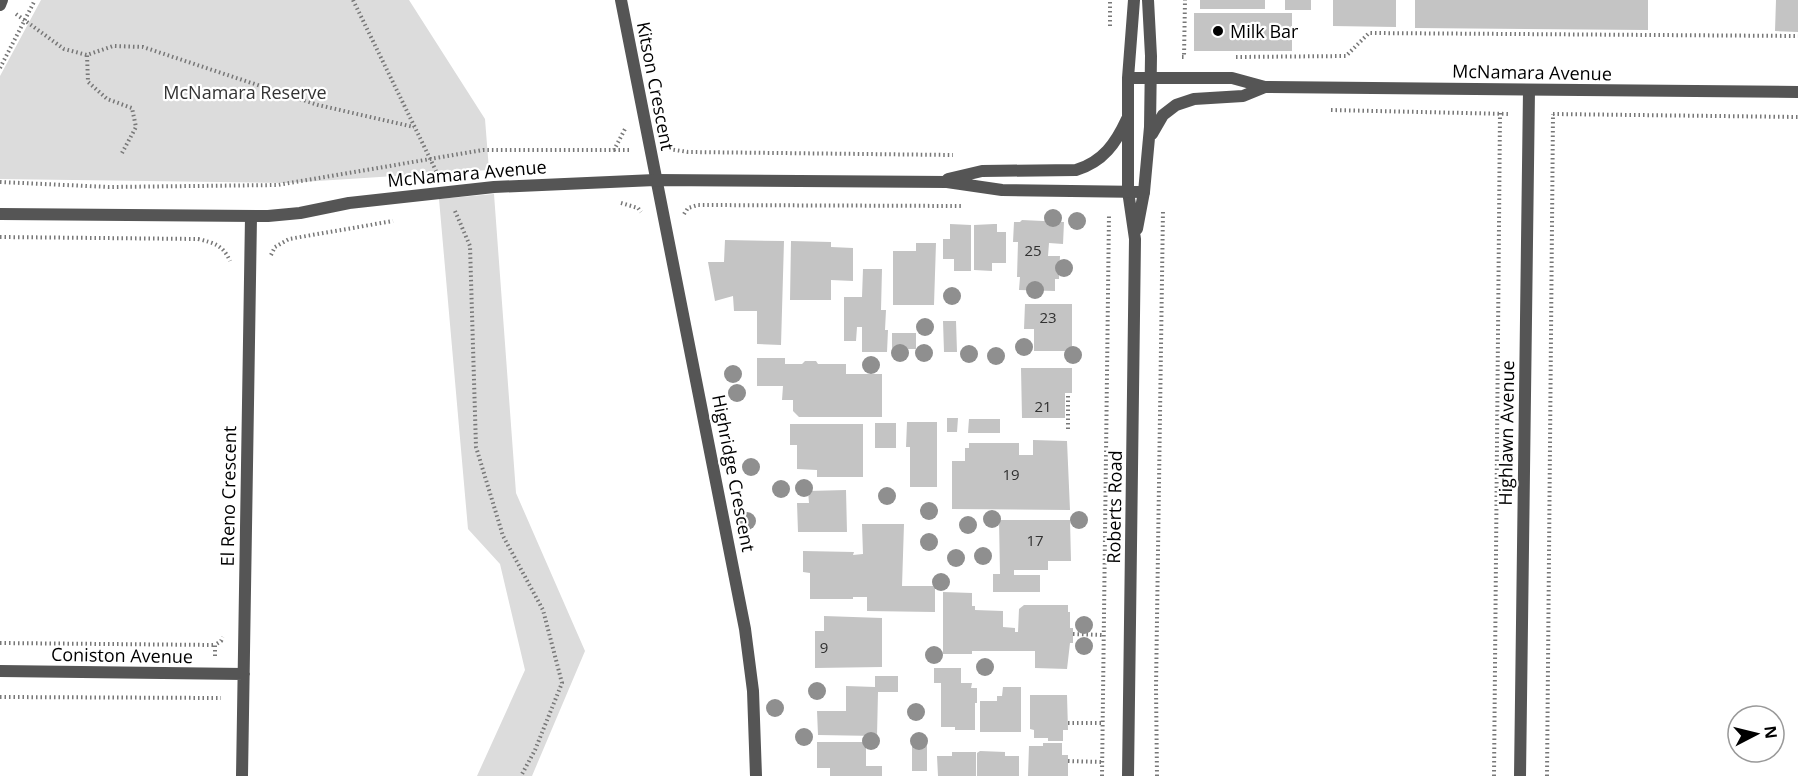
<svg xmlns="http://www.w3.org/2000/svg" width="1798" height="776" font-family="'Open Sans',sans-serif">
<rect width="100%" height="100%" fill="#fff"/>
<!-- green -->
<path fill="#dcdcdc" d="M41,0H409L485,119L489,170L286,183L0,179V76Z
M494,194L516,493L585,651L532,776H477L525,670L500,564L468,529L439,199Z"/>
<!-- building -->
<path fill="#c4c4c4" d="M1200,0H1265V9H1200Z
M1285,0H1311V10H1285Z
M1333,0H1396V27L1333,26Z
M1415,0H1648V30L1415,28Z
M1776,0H1798V32L1775,31Z
M1194,13H1292V51H1194Z
M1022,220L1064,222L1063,244L1049,243L1048,256H1060L1059,279H1055V291L1019,290L1020,277H1017L1018,242H1013L1014,222H1020Z
M950,224L971,225V271H954V259H943V239H950Z
M994,224H997V232H1006V263H992V271L974,270V225Z
M725,240L784,241L781,345L757,344V311H734L733,296L715,301L708,262H724Z
M791,241L831,242V247L853,248V281L831,280V300H790Z
M916,243H936L934,305H893V251H916Z
M863,269H882L881,310H886L885,330H888L887,352H862V327H857L856,341H844V297H862Z
M1025,304H1072V351H1034V329H1024Z
M943,321H956L957,352H944Z
M892,333H916V349H892Z
M757,358H785V364H802L805,361H816L818,364H846V374H882V417H799L793,411V400H782L783,386H757Z
M1021,368H1072V393H1065V418H1022Z
M947,418H958L957,432H947Z
M969,419H1000V433H968Z
M907,422H937V487H910V447H906Z
M875,423H896V448H875Z
M790,424H863V477H817V470L797,469V445H790Z
M1033,440L1067,441L1070,510L952,509V461H965V448H969V443H1019V455H1033Z
M846,490L847,532H798L797,503H809L808,491Z
M999,520H1070L1071,561H1048V570H1014V575H1040V592H993V574H1000Z
M862,524H904L902,586H935V612L867,611V597H853V599H810V573L803,572V551L854,552L853,555L863,554Z
M943,592L972,593V606H975V610L1003,611V627L1015,628V632H1018L1019,609L1024,605H1068V612H1070V628H1073V643H1070L1067,669L1035,668V651H972V654H943Z
M824,616L882,618V667L815,668V631H824Z
M934,668H961V683H972L971,688H977V703H975V730H955V727H941V683H934Z
M875,676H898V692H878L877,736L818,735L817,711H846V686L875,687Z
M1003,687H1021V732H980V701H997V696H1002Z
M1030,695H1067L1068,730H1063V741H1048V738H1034V730L1030,729Z
M817,742H866V766H882V776H830V768H817Z
M1043,743H1062V755H1068V776H1028L1029,746H1043Z
M912,744H927V771H912Z
M980,751L1005,752V756H1019V776H977V753Z
M952,752H976V776H938L937,756H952Z"/>
<g fill="none" stroke-linecap="round" stroke-linejoin="round">
<!-- path -->
<path stroke="#777" stroke-width="4" stroke-dasharray="1.5 3" stroke-linecap="butt" d="M353,0L438,175
M16,14L64,49L87,55
M1110,26V0
M1182,57H1184L1185,0
M1236,57L1346,56L1369,33L1798,36
M0,68L35,0
M1331,110L1509,114
M1553,114L1798,117
M669,149L688,152L953,155
M614,150H631
M122,153L136,127L132,108L107,99L88,82L87,55L113,46L143,47L318,105L414,127
M0,182L109,187L278,185L483,150H614L625,129
M621,203L638,208L641,212
M455,211L470,246L476,447L503,536L543,610L562,683L535,750L521,776
M684,214L688,208L698,205L961,206
M0,237L198,239C214,243 223,245 230,261
M271,255L275,247L289,239L393,221
M1068,429V393
M1073,634L1103,635
M0,643L215,645
M215,656V645L221,641L223,637
M0,697L221,698
M1068,723H1102
M1068,761L1102,762
M1102,776L1109,214
M1157,776L1156,688L1163,210
M1494,776L1500,113
M1547,776L1553,114"/>
<!-- minor -->
<path stroke="#555" stroke-width="12" d="M621,0L745,629L753,691L756,776
M0,5L2,0
M1128,191L1135,239L1128,776
M1137,229L1144,192
M0,671L244,674
M242,776L251,217
M1520,776L1529,90"/>
<!-- tertiary -->
<path stroke="#555" stroke-width="12" d="M1128,78H1232L1265,87L1798,92
M1152,134L1163,115L1176,105L1194,99L1243,96L1265,87
M948,179L982,171L1076,170C1103,162 1116,143 1127,119
M1128,191V78L1134,0
M0,214L268,216L300,213L349,203L494,187L655,180L947,182L1002,190L1144,192L1150,127L1151,56L1148,0"/>
</g>
<!-- trees -->
<g fill="#8f8f8f">
<circle cx="1053" cy="218" r="9"/>
<circle cx="1077" cy="221" r="9"/>
<circle cx="1064" cy="268" r="9"/>
<circle cx="1035" cy="290" r="9"/>
<circle cx="952" cy="296" r="9"/>
<circle cx="925" cy="327" r="9"/>
<circle cx="1024" cy="347" r="9"/>
<circle cx="900" cy="353" r="9"/>
<circle cx="924" cy="353" r="9"/>
<circle cx="969" cy="354" r="9"/>
<circle cx="1073" cy="355" r="9"/>
<circle cx="996" cy="356" r="9"/>
<circle cx="871" cy="365" r="9"/>
<circle cx="733" cy="374" r="9"/>
<circle cx="737" cy="393" r="9"/>
<circle cx="751" cy="467" r="9"/>
<circle cx="804" cy="488" r="9"/>
<circle cx="781" cy="489" r="9"/>
<circle cx="887" cy="496" r="9"/>
<circle cx="929" cy="511" r="9"/>
<circle cx="992" cy="519" r="9"/>
<circle cx="1079" cy="520" r="9"/>
<circle cx="747" cy="521" r="9"/>
<circle cx="968" cy="525" r="9"/>
<circle cx="929" cy="542" r="9"/>
<circle cx="983" cy="556" r="9"/>
<circle cx="956" cy="558" r="9"/>
<circle cx="941" cy="582" r="9"/>
<circle cx="1084" cy="625" r="9"/>
<circle cx="1084" cy="646" r="9"/>
<circle cx="934" cy="655" r="9"/>
<circle cx="985" cy="667" r="9"/>
<circle cx="817" cy="691" r="9"/>
<circle cx="775" cy="708" r="9"/>
<circle cx="916" cy="712" r="9"/>
<circle cx="804" cy="737" r="9"/>
<circle cx="871" cy="741" r="9"/>
<circle cx="919" cy="741" r="9"/>
</g>
<!-- markers -->
<circle fill="#000" stroke="#fff" stroke-width="2" cx="1218" cy="31" r="6"/>
<g text-anchor="middle" dominant-baseline="central" stroke-width="4.5" stroke-linejoin="round" paint-order="stroke">
<!-- number labels -->
<g font-size="15" fill="#313131">
<text x="1033" y="250">25</text>
<text x="1048" y="317">23</text>
<text x="1043" y="406">21</text>
<text x="1011" y="474">19</text>
<text x="1035" y="540">17</text>
<text x="824" y="647">9</text>
</g>
<!-- poi labels -->
<g font-size="18" fill="#000" stroke="#fff" text-anchor="start">
<text x="1230" y="31">Milk Bar</text>
</g>
<!-- street labels -->
<g font-size="18" fill="#000" stroke="#fff">
<text transform="translate(1532 72) rotate(1)">McNamara Avenue</text>
<text transform="translate(656 86) rotate(79)">Kitson Crescent</text>
<text transform="translate(467 173) rotate(-5)">McNamara Avenue</text>
<text transform="translate(1506 433) rotate(-89)">Highlawn Avenue</text>
<text transform="translate(734 473) rotate(79)">Highridge Crescent</text>
<text transform="translate(228 496) rotate(-89)">El Reno Crescent</text>
<text transform="translate(1114 507) rotate(-89)">Roberts Road</text>
<text transform="translate(122 655) rotate(1)">Coniston Avenue</text>
</g>
<!-- park labels -->
<g font-size="18" fill="#333" stroke="#fff">
<text x="245" y="92">McNamara Reserve</text>
</g>
</g>
<!-- north arrow -->
<g transform="translate(1756 734) rotate(83)"><circle r="28" fill="#ffffff" stroke="#999999" stroke-width="1.5"/>
<path d="M0-4.5L10 22L0 15L-10 22Z" fill="#000000"/>
<text y="-9" font-size="16" font-weight="bold" text-anchor="middle" fill="#000000">N</text>
</g>
</svg>
